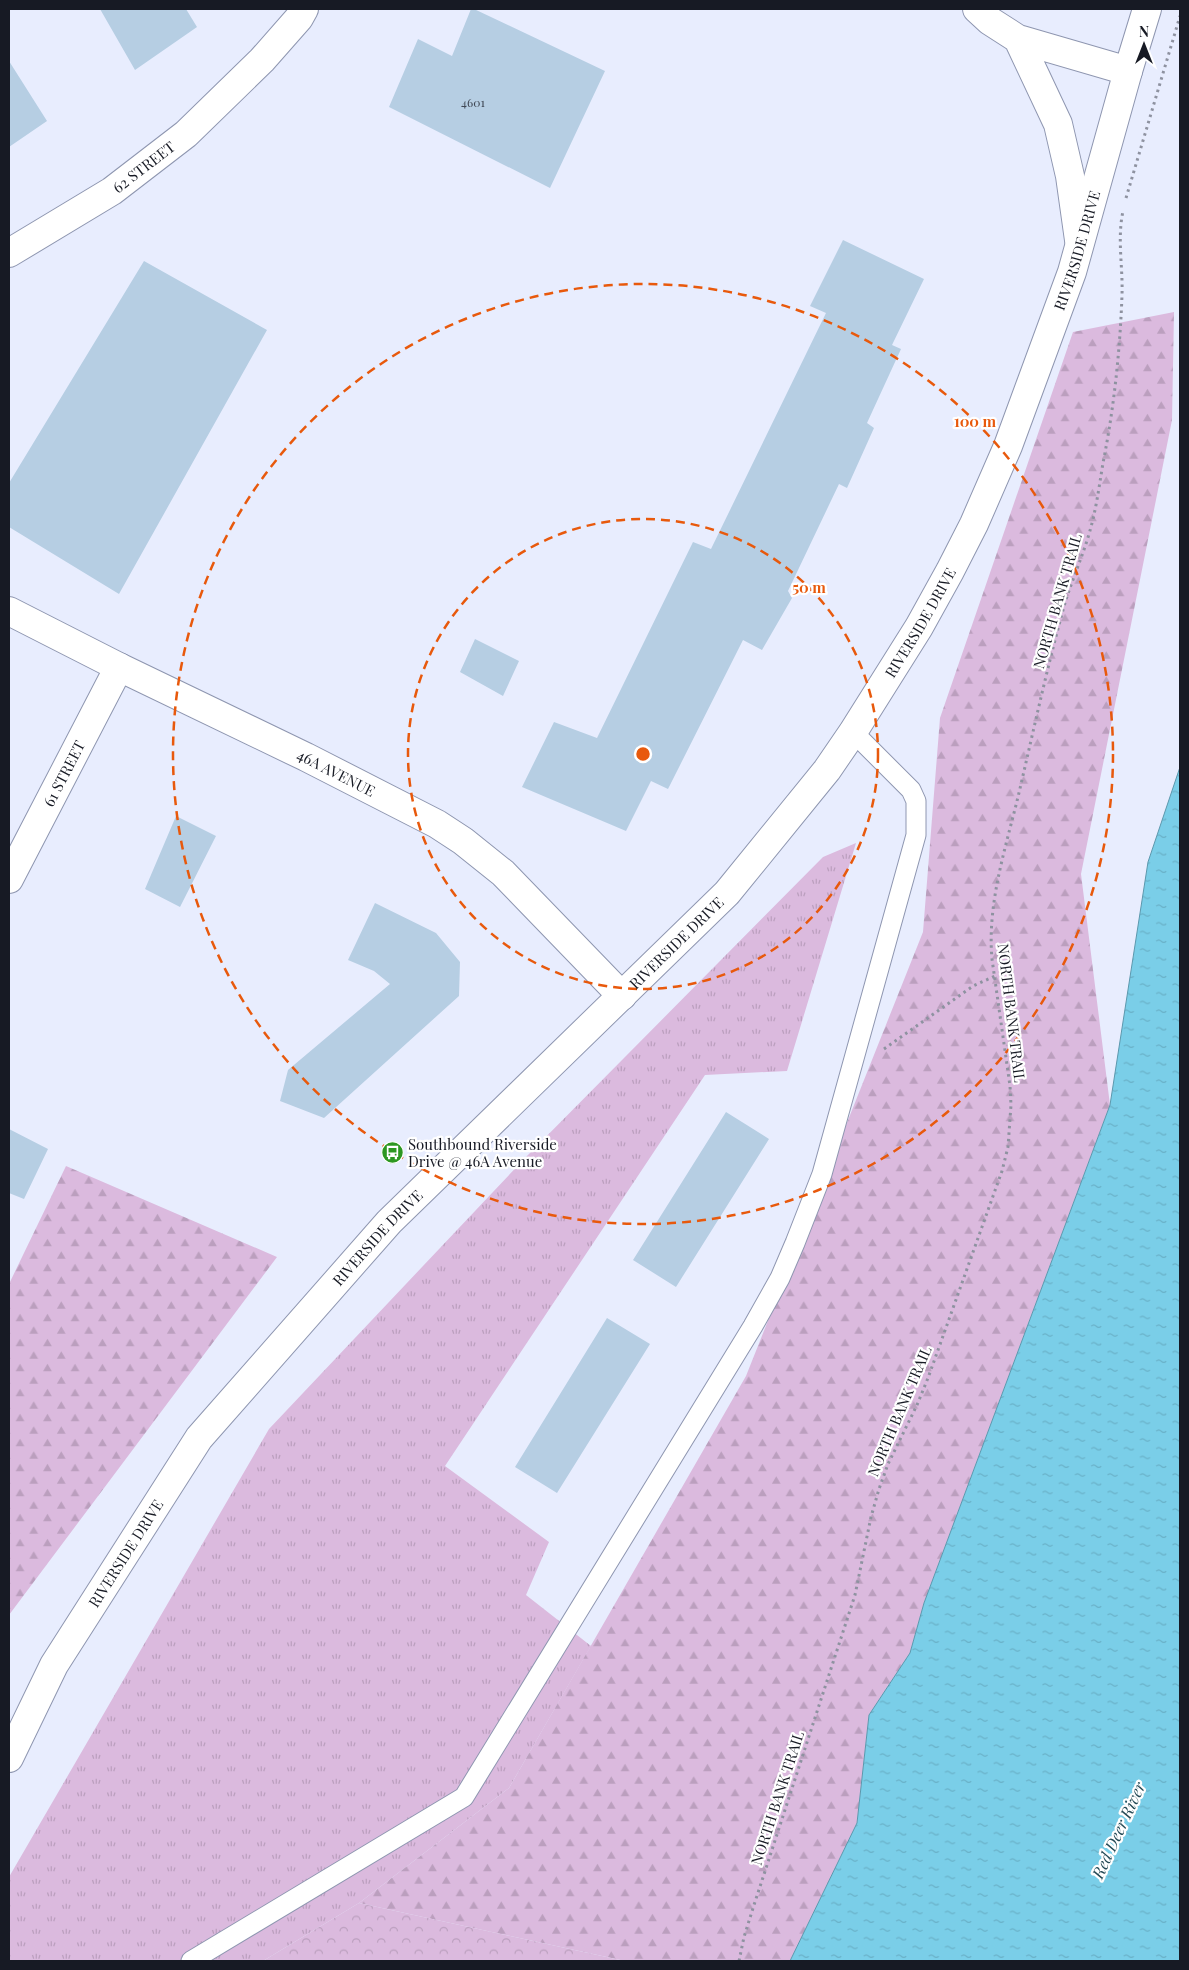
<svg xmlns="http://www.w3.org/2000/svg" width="1189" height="1970" font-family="'Playfair Display',serif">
<defs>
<pattern id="grass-tufts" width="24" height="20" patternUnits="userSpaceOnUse" patternTransform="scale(1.25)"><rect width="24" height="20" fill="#dbbade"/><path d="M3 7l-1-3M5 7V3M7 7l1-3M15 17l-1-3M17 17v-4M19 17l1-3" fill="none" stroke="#bb9fbe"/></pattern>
<pattern id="forest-firs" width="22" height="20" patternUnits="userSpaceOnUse" patternTransform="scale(1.25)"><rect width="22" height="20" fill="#dbbade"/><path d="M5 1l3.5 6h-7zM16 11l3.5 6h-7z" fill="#bb9fbe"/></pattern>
<pattern id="park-crowns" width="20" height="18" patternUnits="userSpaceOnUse" patternTransform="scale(1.25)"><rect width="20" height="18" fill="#dbbade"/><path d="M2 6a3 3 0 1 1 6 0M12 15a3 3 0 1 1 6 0" fill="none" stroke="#bb9fbe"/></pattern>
<pattern id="water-ripples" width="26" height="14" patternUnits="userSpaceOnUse" patternTransform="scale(1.25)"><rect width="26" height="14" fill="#7acee8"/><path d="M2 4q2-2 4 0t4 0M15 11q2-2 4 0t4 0" fill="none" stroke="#69b0c7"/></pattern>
</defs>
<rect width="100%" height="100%" fill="#e8edfe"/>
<!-- grass -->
<path fill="url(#grass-tufts)" d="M856,843L787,1071L705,1075L445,1466L549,1542L526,1595L591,1646L509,1788L359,1903L263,1961H9V1877L269,1429L525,1158L823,857Z"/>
<!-- forest -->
<path fill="url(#forest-firs)" d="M1174,312L1172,420L1081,874L1110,1105L924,1603L910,1653L869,1715L857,1823L790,1961H625L359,1903L509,1788L746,1376L923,932L940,718L1073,332Z
M66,1166L277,1257L9,1615V1284Z"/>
<!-- park -->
<path fill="url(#park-crowns)" d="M359,1903L625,1961H263Z"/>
<!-- water -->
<path fill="url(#water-ripples)" stroke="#5c98ad" d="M1180,767V1961H790L857,1823L869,1715L910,1653L924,1603L1110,1105L1148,862Z"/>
<!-- building -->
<path fill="#b6cee3" d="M100,9H186L197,27L135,70Z
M471,9H474L605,71L550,188L389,107L418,39L452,56Z
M9,61L47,121L9,147Z
M843,240L924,279L892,345L901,349L867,423L874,428L847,488L839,484L788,591L792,598L762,650L743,640L668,789L651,781L626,831L522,787L554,722L597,738L693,542L711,549L826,313L810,306Z
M144,261L267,330L119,594L9,527V483Z
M475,639L519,661L503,696L460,672Z
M176,816L216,836L180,907L145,889Z
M375,903L436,933L460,962L459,996L324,1118L280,1101L288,1070L390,984L374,971L348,960Z
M726,1112L769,1139L676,1287L633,1260Z
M9,1129L48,1149L24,1199L9,1193Z
M607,1318L650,1344L557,1493L515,1467Z"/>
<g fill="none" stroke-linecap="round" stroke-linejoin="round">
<defs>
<path id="lane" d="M191,1961L464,1797L753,1326L780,1278L795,1243L822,1174L916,835V801L911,790L853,732"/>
<g id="street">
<path id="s1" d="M9,253L112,191L186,134L262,60L299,18L304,9"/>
<path id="s2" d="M9,879L119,667"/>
</g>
<g id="secondary">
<path id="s3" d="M9,611L119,667L306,757L437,824L463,841L503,873L622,996"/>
<path id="s4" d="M9,1758L54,1665L199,1438L389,1222L727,893L827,770L853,732L919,627L950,571L974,524L1008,446L1072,272L1128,71L1147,9"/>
</g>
<path id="primary" d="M977,9L990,21L1018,39L1128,71
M1018,39L1058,124L1070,176L1079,240"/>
</defs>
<!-- lane casing -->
<use href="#lane" stroke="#8e96b0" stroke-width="21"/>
<!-- street casing -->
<use href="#street" stroke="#8e96b0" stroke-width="30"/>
<!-- secondary casing -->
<use href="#secondary" stroke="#8e96b0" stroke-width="30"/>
<!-- primary casing -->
<use href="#primary" stroke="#8e96b0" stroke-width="30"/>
<!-- path -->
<path stroke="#8e92a0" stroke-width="3" stroke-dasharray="2.5 4" stroke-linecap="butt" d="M1126,198L1180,16
M884,1049L973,986L995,976
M739,1961L744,1937L754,1905L855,1595L871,1517L879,1489L888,1464L917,1405L928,1378L1002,1171L1008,1147L1011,1105L1010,1086L992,959C987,905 1005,850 1018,797C1033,733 1047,667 1065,603C1072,580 1082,558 1089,534C1096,511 1099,487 1103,463C1114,408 1120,351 1122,295C1123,267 1117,239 1123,211"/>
<!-- lane -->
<use href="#lane" stroke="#fff" stroke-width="19"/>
<!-- street -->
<use href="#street" stroke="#fff" stroke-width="28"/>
<!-- secondary -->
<use href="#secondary" stroke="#fff" stroke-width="28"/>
<!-- primary -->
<use href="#primary" stroke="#fff" stroke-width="28"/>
</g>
<!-- distance rings -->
<g fill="none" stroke="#e8590c" stroke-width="2.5" stroke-dasharray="9 6">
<circle cx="643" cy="754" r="235"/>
<circle cx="643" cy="754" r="470"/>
</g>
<!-- icons -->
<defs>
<symbol id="bus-disc" viewBox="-11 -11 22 22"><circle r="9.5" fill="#2c9721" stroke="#fff"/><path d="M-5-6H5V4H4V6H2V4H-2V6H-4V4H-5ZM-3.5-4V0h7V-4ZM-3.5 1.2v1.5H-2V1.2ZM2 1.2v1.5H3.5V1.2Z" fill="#fff"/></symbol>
</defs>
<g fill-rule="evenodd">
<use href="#bus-disc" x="380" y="1140" width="25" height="25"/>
</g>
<g text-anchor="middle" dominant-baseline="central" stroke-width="4.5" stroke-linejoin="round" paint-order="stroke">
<!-- number labels -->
<g font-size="12" fill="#3f4754">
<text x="473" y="102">4601</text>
</g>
<!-- street labels -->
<g font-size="15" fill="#171a24" stroke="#fff">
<text stroke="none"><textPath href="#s1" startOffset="160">62 STREET</textPath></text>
<text stroke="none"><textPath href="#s4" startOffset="1870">RIVERSIDE DRIVE</textPath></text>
<text transform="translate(1057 601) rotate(-74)">NORTH BANK TRAIL</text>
<text stroke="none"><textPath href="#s4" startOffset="1465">RIVERSIDE DRIVE</textPath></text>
<text stroke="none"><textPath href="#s2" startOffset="119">61 STREET</textPath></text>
<text stroke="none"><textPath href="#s3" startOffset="365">46A AVENUE</textPath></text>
<text stroke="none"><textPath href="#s4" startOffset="1061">RIVERSIDE DRIVE</textPath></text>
<text transform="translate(1012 1013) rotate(83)">NORTH BANK TRAIL</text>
<text stroke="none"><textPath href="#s4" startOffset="641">RIVERSIDE DRIVE</textPath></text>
<text transform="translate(899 1411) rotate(-67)">NORTH BANK TRAIL</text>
<text stroke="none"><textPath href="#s4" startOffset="236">RIVERSIDE DRIVE</textPath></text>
<text transform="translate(777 1798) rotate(-72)">NORTH BANK TRAIL</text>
</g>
<!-- poi labels -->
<g font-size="15" fill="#171a24" stroke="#fff" text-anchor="start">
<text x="408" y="1144">Southbound Riverside<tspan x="408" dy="17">Drive @ 46A Avenue</tspan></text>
</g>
<!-- water labels -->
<g font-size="16" font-style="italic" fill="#244a56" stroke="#fff">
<text transform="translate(1118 1830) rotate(-65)">Red Deer River</text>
</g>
</g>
<circle cx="643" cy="754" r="8" fill="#e8590c" stroke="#fff" stroke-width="2.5"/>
<g font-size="15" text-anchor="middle" font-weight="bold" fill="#e8590c" stroke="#fff" stroke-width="4.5" stroke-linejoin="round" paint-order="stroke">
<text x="975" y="427">100 m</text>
<text x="809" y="593">50 m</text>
</g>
<!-- border -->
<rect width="1189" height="1970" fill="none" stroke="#171a24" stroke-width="20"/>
<!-- north arrow -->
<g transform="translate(1144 45)" stroke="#ffffff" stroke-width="4" paint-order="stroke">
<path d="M0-4L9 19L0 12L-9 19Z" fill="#171a24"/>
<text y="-8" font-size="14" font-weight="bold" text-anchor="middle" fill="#171a24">N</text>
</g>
</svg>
